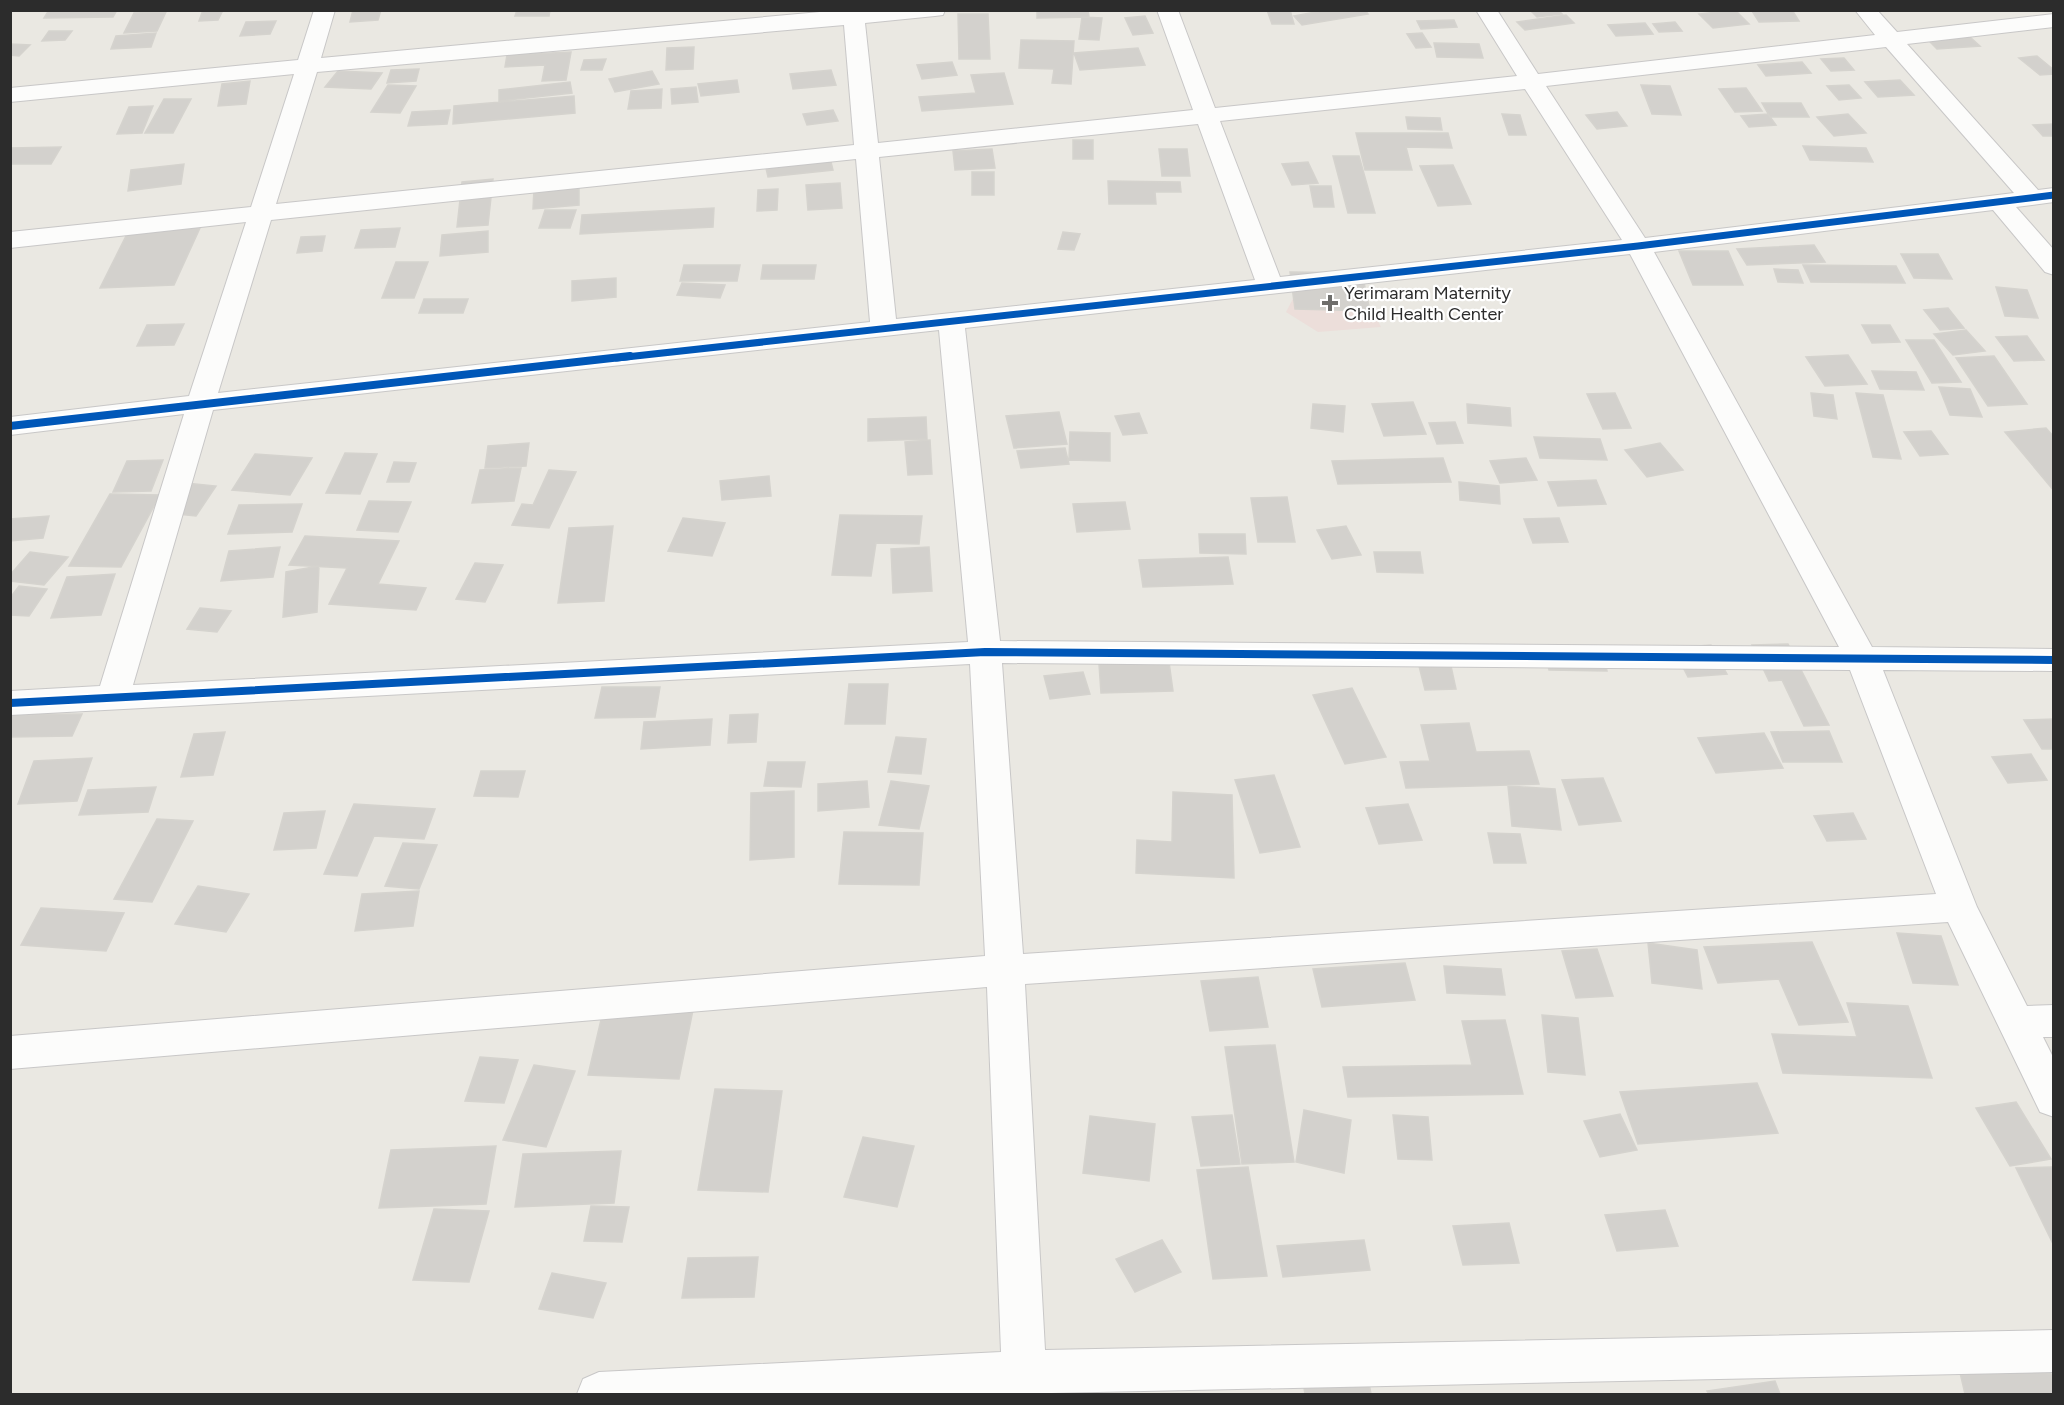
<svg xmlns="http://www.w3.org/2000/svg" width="2064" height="1405" font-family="Figtree,sans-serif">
<rect width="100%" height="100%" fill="#eae8e2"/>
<!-- medical -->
<path fill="#ecdeda" d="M1358,283L1381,327L1318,332L1286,312L1296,293Z"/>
<!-- building -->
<path fill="#d3d1cd" stroke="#d5d3ce" stroke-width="1.5" d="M49,10H117L113,17L44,18Z
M203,10H223L218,20L199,21Z
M353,10H381L378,20L350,22Z
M517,10H550L549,16H515Z
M1037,10H1088L1089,17L1037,18Z
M1267,10H1290L1294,24H1272Z
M1326,10H1365L1368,14L1302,25L1294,16Z
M1530,10H1558L1562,14L1537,17Z
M1735,10L1749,24L1713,28L1699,14Z
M1792,10L1799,21L1759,22L1752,11Z
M166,12L157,31L124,33L134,13Z
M958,14H988L990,59H959Z
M1566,15L1574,23L1525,30L1517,22Z
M1145,16L1153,33L1133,35L1125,18Z
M1082,17L1102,18L1099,40L1079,39Z
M1454,20L1457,27L1421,29L1417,21Z
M276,21L270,34L240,36L246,22Z
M1675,22L1682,31L1659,32L1653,24Z
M1645,23L1653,34L1616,36L1608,25Z
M49,31H72L65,40L42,41Z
M156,33L151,47L111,49L116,36Z
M1422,33L1431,47L1416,48L1407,34Z
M1970,37L1980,46L1937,49L1928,40Z
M1021,40L1074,41L1071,84L1052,83L1054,69L1019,68Z
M1434,43L1479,44L1483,58L1437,57Z
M10,44L30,45L19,56L10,55Z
M694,47L693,69L666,70L667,48Z
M1138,48L1145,65L1080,70L1074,53Z
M571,52L566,80L542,81L545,65L505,67L507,55Z
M2037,56L2054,70V74L2040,75L2019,58Z
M1844,58L1854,70L1831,71L1821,59Z
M606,59L602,70H581L584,60Z
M952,62L957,75L922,79L917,65Z
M1802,62L1811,73L1766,76L1758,65Z
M419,69L416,81L387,83L391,70Z
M831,70L836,85L793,89L790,74Z
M338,71L382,73L371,89L325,87Z
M652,71L659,84L615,92L609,79Z
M1004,73L1013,104L922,111L919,97L976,93L971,75Z
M737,80L739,92L701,96L698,84Z
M1900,80L1914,95L1878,97L1865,82Z
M250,81L246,104L218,106L222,84Z
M570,82L572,93L499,101V90Z
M388,85L416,86L400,113L371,112Z
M1641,85L1670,86L1681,115L1652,114Z
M1849,85L1861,98L1839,100L1827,86Z
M696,87L698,102L672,104L671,89Z
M1746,88L1762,111L1735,112L1719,89Z
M662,89L661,108L628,109L631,91Z
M574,96L575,113L453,124L454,106Z
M164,99H191L173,133H145Z
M1762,103H1801L1809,117H1770Z
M153,106L142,133L117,134L129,107Z
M450,110L447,124L408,126L412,112Z
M833,110L838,121L807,125L803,114Z
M1617,112L1627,126L1597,129L1586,115Z
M1502,114L1520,115L1526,135H1509Z
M1768,114L1776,125L1749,127L1741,116Z
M1848,114L1866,133L1834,136L1817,117Z
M1406,117L1440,118L1442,130L1408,129Z
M2054,124V136H2043L2033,125Z
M1356,133H1448L1452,148L1406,147L1412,170H1365Z
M1073,140H1093V159H1073Z
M1803,146L1866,148L1873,162L1810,160Z
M61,147L51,164H10V148Z
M992,149L995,168L955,170L953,151Z
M1159,149H1187L1190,176H1162Z
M1333,156H1359L1375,213H1348Z
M830,158L833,170L768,177L765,164Z
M1308,162L1318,183L1292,185L1282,164Z
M184,164L181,184L128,191L131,170Z
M1453,165L1471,204L1438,206L1420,166Z
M972,172H994V195H972Z
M493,179L488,225L457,227L462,182Z
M1108,181L1180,182L1181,192H1155L1156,204H1109Z
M840,183L842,208L808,210L806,185Z
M579,185V205L533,209L534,189Z
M1310,186H1331L1334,207H1314Z
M778,189L777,210L757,211L758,190Z
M714,208L713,227L580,234L582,215Z
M545,210H576L570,228H539Z
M200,228L174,285L100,288L129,230Z
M400,228L395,247L355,248L361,230Z
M488,231V252L440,256L442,235Z
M1063,232L1080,234L1074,250L1058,249Z
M325,236L322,251L297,253L301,237Z
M1814,245L1825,262L1747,265L1737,249Z
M1679,251H1728L1743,285H1693Z
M1901,254H1938L1952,279L1914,278Z
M396,262H428L414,298H382Z
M684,265H740L737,281H680Z
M763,265H816L814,279H761Z
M1803,265L1896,266L1905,283L1811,282Z
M1774,269L1798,270L1803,283L1778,282Z
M1290,272L1362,273L1370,311L1295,309Z
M616,278V297L572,301V281Z
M682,283L725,285L720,298L677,295Z
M1996,287L2027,290L2038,318L2005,316Z
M424,299H468L463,313H419Z
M1948,308L1964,328L1940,330L1924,310Z
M184,324L174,345L137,346L147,325Z
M1862,325H1890L1900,342L1872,343Z
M1966,330L1985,351L1953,355L1934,334Z
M2027,336L2044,360L2014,361L1996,337Z
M1906,340H1934L1961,382L1932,383Z
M1848,355L1867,384L1825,386L1806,357Z
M1994,356L2027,404L1988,406L1956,358Z
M1872,371L1916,372L1924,390L1880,389Z
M1939,387L1970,389L1982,417L1950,415Z
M1615,393L1631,428L1603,429L1587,394Z
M1811,393L1833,395L1837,419L1814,416Z
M1856,393L1883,395L1901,459L1873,457Z
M1413,402L1426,434L1384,436L1372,404Z
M1313,404L1345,406L1343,432L1311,428Z
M1467,404L1510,408L1511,426L1468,423Z
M1059,412L1067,444L1014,448L1006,416Z
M1139,413L1147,433L1123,435L1115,416Z
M926,417L927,439L868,441V419Z
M1455,422L1463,443L1437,444L1429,423Z
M2046,428L2054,437V491L2005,432Z
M1931,431L1948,454L1920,456L1904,432Z
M1070,432L1110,433V461L1069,460Z
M1534,437L1600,439L1607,460L1540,458Z
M930,440L932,474L908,475L905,442Z
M529,443L526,466L485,468L488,446Z
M1660,443L1683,470L1647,477L1625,450Z
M1065,448L1069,464L1021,468L1017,451Z
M345,453L377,454L360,494L326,493Z
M255,454L312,458L290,495L232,490Z
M1443,458L1451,482L1338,484L1332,461Z
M1526,458L1537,480L1500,483L1490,461Z
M163,460L151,491L113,492L127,461Z
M394,462L416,463L409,482H387Z
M521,468L514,501L472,503L480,470Z
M549,470L576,472L549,528L512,525L522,504L533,505Z
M769,476L771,496L722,500L720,481Z
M1596,480L1606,504L1558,506L1548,482Z
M176,482L216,486L196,516L156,512Z
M1459,482L1499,486L1500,504L1460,500Z
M110,494L160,495L121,567L69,566Z
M1287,497L1295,542H1258L1251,498Z
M369,501L411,502L398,532L357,530Z
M1125,502L1130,529L1077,532L1073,504Z
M302,504L292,532L228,534L239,505Z
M840,515L922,516L919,544L876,543L871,576L832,575Z
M49,516L43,538L10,541V519Z
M683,518L725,523L712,556L668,551Z
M1559,518L1568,542L1533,543L1524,519Z
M613,526L604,601L558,603L569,528Z
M1346,526L1361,555L1332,559L1317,530Z
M1199,534H1245L1246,554L1200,553Z
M305,536L399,541L378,584L426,588L416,610L329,604L347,568L289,565Z
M280,547L273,577L221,581L229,551Z
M929,547L932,591L893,593L891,549Z
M30,552L68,557L44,585L10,581V575Z
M1374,552H1420L1423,573L1377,572Z
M1228,557L1233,584L1143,587L1139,560Z
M475,563L503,565L485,602L456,599Z
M319,566L317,612L283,617L286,572Z
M115,574L101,615L51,618L67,577Z
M19,586L47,589L29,616L10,615V598Z
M200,608L231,611L217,632L187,629Z
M1788,644L1829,725L1804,726L1782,680L1769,681L1752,645Z
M1711,645L1727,674L1688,677L1673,648Z
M1545,651L1603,653L1607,671L1549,670Z
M1449,657L1456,689L1425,690L1417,658Z
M1169,662L1173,691L1101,693L1099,664Z
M1083,672L1090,694L1050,699L1044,676Z
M849,684H888L885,724H845Z
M602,687H660L655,717L595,718Z
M1352,688L1386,757L1345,764L1313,695Z
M82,714L72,736L10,737V715Z
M758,714L756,742L728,743L730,715Z
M712,719L710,745L641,749L644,722Z
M2054,719V749H2042L2024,720Z
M1469,723L1476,752L1529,751L1539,784L1406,788L1400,762L1430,761L1421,725Z
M1829,731L1842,762H1783L1771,732Z
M225,732L213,775L181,777L194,734Z
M1764,733L1783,768L1716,773L1698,738Z
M896,737L926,739L921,774L888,772Z
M2031,754L2047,780L2008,783L1992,757Z
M92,758L77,801L18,804L34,761Z
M768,762H805L801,787L764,786Z
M481,771H525L518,797L474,796Z
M1274,775L1300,847L1260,853L1235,780Z
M1603,778L1621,821L1579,825L1562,780Z
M867,781L869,807L818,811V784Z
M891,781L929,786L919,829L879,825Z
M1508,786L1555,789L1561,830L1512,826Z
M156,787L148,812L79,815L88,790Z
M794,791V857L750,860L751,793Z
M1173,792L1232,795L1234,878L1136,873L1137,840L1172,842Z
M354,804L435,809L424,839L374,836L357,876L324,874Z
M1408,804L1422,840L1379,844L1366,808Z
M325,811L316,848L274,850L284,813Z
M1853,813L1866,839L1827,841L1814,816Z
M157,819L193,821L152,902L114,899Z
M844,832L923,833L919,885L839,884Z
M1488,833L1520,834L1526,863H1494Z
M403,843L437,845L419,889L385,886Z
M198,886L249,894L226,932L175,924Z
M419,891L413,926L355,931L362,894Z
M41,908L124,913L106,951L21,945Z
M1897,933L1941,936L1958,985L1913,983Z
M1812,942L1848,1022L1799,1025L1779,979L1718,983L1704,947Z
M1648,943L1697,950L1702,989L1652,983Z
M1597,949L1613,996L1576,998L1562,951Z
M1405,963L1415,1000L1322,1007L1313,969Z
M1444,966L1501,969L1505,995L1447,993Z
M1258,977L1268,1027L1210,1031L1201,981Z
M1847,1003L1908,1006L1932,1078L1783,1073L1772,1034L1857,1037Z
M604,1007L693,1010L679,1079L588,1075Z
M1542,1015L1578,1018L1585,1075L1548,1072Z
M1505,1020L1523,1094L1348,1097L1343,1067L1472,1065L1462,1021Z
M1275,1045L1294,1162L1242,1164L1225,1047Z
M480,1057L518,1060L504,1103L465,1101Z
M534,1065L575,1071L546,1147L503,1140Z
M1757,1083L1778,1133L1638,1144L1620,1092Z
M715,1089L782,1091L768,1192L698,1190Z
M2016,1102L2051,1159L2010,1166L1976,1108Z
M1304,1110L1351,1120L1344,1173L1296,1162Z
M1620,1114L1637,1150L1600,1157L1584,1121Z
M1232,1115L1240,1164L1201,1166L1192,1117Z
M1393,1115L1428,1117L1432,1160L1398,1159Z
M1090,1116L1155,1124L1149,1181L1083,1173Z
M863,1137L914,1146L897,1207L844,1197Z
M496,1146L486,1204L379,1208L391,1150Z
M621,1151L614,1203L515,1207L523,1154Z
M1248,1167L1267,1276L1213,1279L1197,1170Z
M2052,1167L2054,1169V1246L2016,1168Z
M591,1206L629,1207L622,1242L584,1241Z
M434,1209L489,1211L469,1282L413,1280Z
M1665,1210L1678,1246L1617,1251L1605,1215Z
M1509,1223L1519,1263L1463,1265L1453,1226Z
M1162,1240L1181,1272L1135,1292L1116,1259Z
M1364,1240L1370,1270L1283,1277L1277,1246Z
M758,1257L754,1297L682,1298L688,1258Z
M552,1273L606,1283L593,1318L539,1309Z
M1958,1364L2051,1374L2054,1394H1965Z
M1366,1367L1371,1394H1305L1301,1371Z
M1775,1381L1780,1394H1709L1707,1391Z"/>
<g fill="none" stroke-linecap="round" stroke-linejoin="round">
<defs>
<path id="minor" d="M314,10H335L321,58L842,10H945L943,15L935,16L865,23L878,143L1193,110L1157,10H1178L1215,108L1517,76L1476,10H1497L1538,74L1875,35L1855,10H1877L1897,32L2054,14V27L1907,44L2038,190L2054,188V202L2016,207L2054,250V275L2045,272L1993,210L1654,252L1872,647L2054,649V671L1883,670L1977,907L2027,1006L2054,1005V1037H2043L2054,1059V1117L2040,1112L1948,922L1025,984L1045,1350L2054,1330V1372L1003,1394H577L583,1379L599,1372L1001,1352L987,987L10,1069V1036L985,956L970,664L10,715V691L100,686L184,414L10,435V417L189,396L246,222L10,248V232L251,207L294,74L10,102V88L298,60ZM844,25L854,145L276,204L317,72ZM1886,47L2014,193L1645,238L1546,86ZM1525,89L1622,240L1280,277L1220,121ZM1198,124L1255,280L896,319L879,157ZM856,159L870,322L218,393L271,220ZM1630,254L1839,647L1000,641L965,328ZM939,330L968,642L133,685L213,410ZM1002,663L1850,670L1936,894L1023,954Z"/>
</defs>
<!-- minor casing -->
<use href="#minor" stroke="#c8c7c7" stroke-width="2"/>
<!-- minor -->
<use href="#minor" fill="#fcfcfb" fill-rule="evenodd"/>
<defs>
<path id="cycleway-far1" d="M617,358L1638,246L2054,195"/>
<path id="cycleway" d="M10,426L630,356
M10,703L985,652L2054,660"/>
</defs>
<!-- cycleway-far1 casing -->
<use href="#cycleway-far1" stroke="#fff" stroke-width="10"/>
<!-- cycleway casing -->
<use href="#cycleway" stroke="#fff" stroke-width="12"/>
<!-- cycleway-far1 -->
<use href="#cycleway-far1" stroke="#0057b8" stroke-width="7"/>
<!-- cycleway -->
<use href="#cycleway" stroke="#0057b8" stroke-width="8"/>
</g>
<!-- markers -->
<path fill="#6e6e6c" stroke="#fff" stroke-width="2" d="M1327 294h6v6h6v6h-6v6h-6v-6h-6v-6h6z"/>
<g text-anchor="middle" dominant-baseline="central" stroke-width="4.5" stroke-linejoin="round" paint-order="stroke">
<!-- far-poi labels -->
<g font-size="18" fill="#2c2c2c" stroke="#fff" text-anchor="start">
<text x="1344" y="293">Yerimaram Maternity<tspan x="1344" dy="21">Child Health Center</tspan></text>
</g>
</g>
<!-- border -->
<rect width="2064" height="1405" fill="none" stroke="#2c2c2c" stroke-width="24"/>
</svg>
